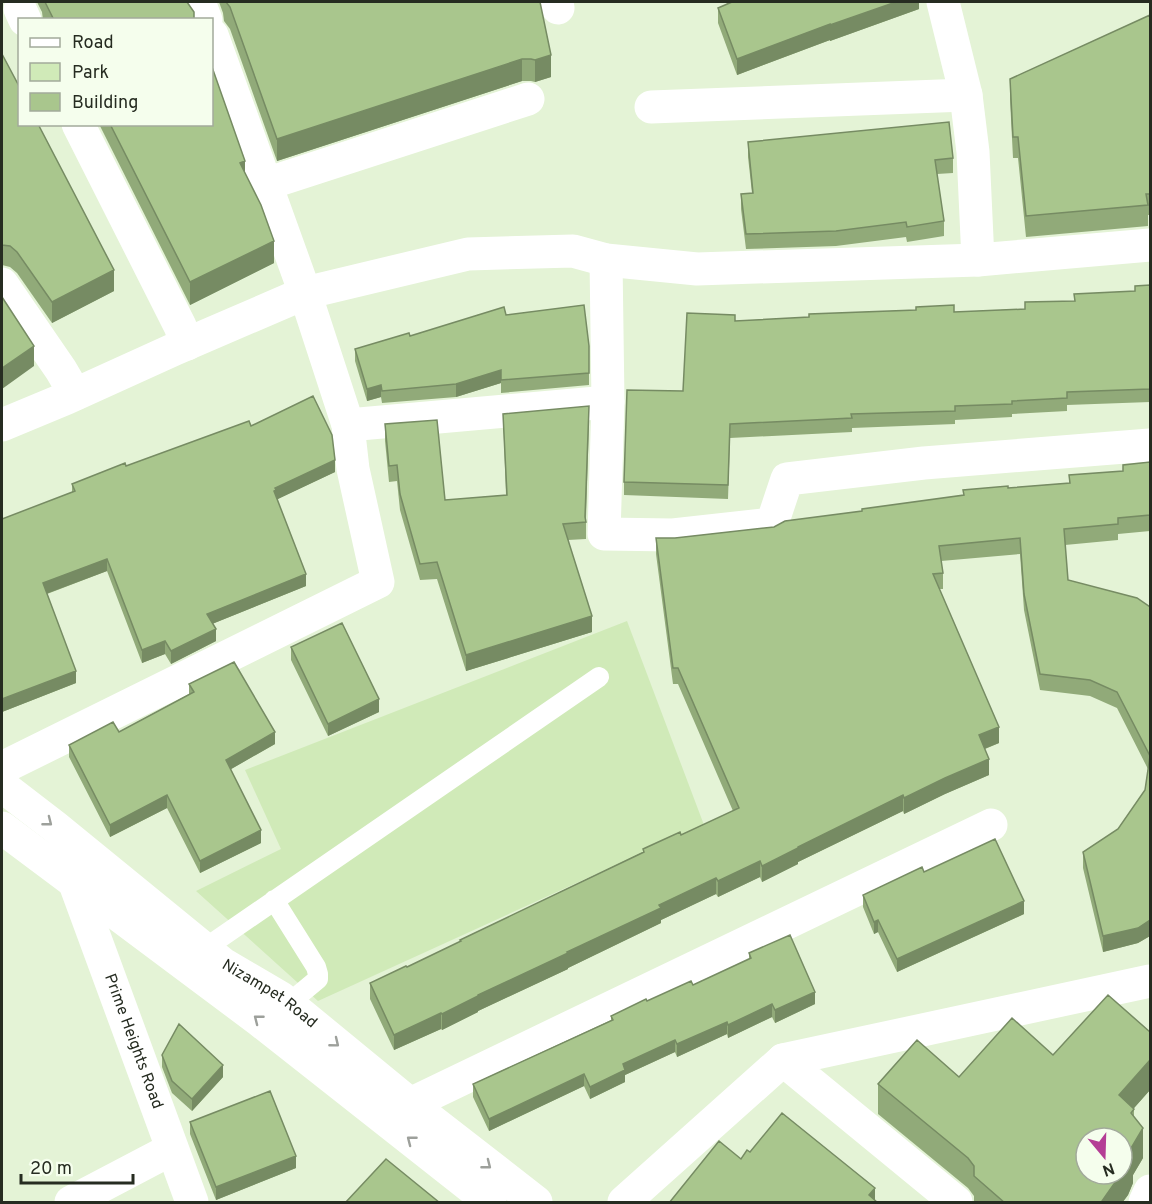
<svg xmlns="http://www.w3.org/2000/svg" width="1152" height="1204" font-family="Overpass,sans-serif">
<rect width="100%" height="100%" fill="#e4f3d6"/>
<!-- green -->
<path fill="#d0eab8" d="M627,621L704,825L318,1001L196,891L281,849L245,770Z"/>
<g fill="none" stroke-linecap="round" stroke-linejoin="round">
<!-- service -->
<path stroke="#fff" stroke-width="20" d="M274,900L316,967L318,974V979L288,1004
M204,949L599,677"/>
<!-- minor -->
<g stroke="#fff" stroke-width="33">
<path d="M199,2L206,20"/>
<path d="M557,2L558,8"/>
<path d="M943,2L966,95L973,152L978,260"/>
<path d="M20,9L25,20"/>
<path d="M651,107L966,95"/>
<path d="M78,124L180,326L187,344"/>
<path d="M266,184L528,99"/>
<path d="M606,260L608,402L604,534L673,535L772,524L787,479L924,463L1150,445"/>
<path d="M2,284L61,370L75,394"/>
<path d="M2,425L67,398L175,349L305,293L468,254L573,251L606,260L697,269L978,260L1150,245"/>
<path d="M348,425L608,402"/>
<path d="M2,768L378,582L353,469L348,425L305,293L212,35"/>
<path id="s1" d="M74,881L192,1202"/>
<path d="M410,1104L991,825"/>
<path d="M71,1202L172,1149"/>
<path d="M624,1202L783,1060"/>
<path d="M956,1202L783,1060L1150,981"/>
<path d="M1145,1202L1150,1191"/>
</g>
<!-- primary -->
<g stroke="#fff" stroke-width="33">
<path id="s2" d="M2,786L54,826L223,964L281,998L410,1104L536,1202"/>
<path d="M2,828L259,1020L490,1202"/>
</g>
</g>
<!-- wall -->
<path fill="#91aa79" d="M37,2H187L194,20H43L42,12Z
M219,2H540L551,77L535,82L531,81H522L277,161L230,29L224,21L223,13Z
M726,2H919V9L830,41V40L737,75L718,23V8L727,4Z
M1150,15V215H1148V226L1026,237L1018,158H1013L1010,99V79Z
M2,54L114,291L52,323L17,273L10,267L2,265Z
M99,124H212L245,173L274,263L190,305Z
M748,142L953,158V173L937,174L944,221V236L907,242L906,237L836,246L746,249L741,209V194L752,193L748,157Z
M1150,285V402L1067,405V411L1012,414V417L955,420V424L852,428V432L730,438L728,499L624,495V482L735,321L1025,309L1135,291Z
M506,315L589,346V385L501,393V383L456,397L382,403L381,397L367,401L355,361V349Z
M503,414L589,423L586,519V539L568,540L592,632L466,671L437,579L420,580L400,510L397,481L389,482L385,441V424L445,500L506,495Z
M251,426L335,472L277,499L306,586L212,624L216,641L171,664L165,654L142,663L107,571L47,594L76,683L2,712L72,492V484Z
M1150,462V531L1118,534V540L1065,545L1068,580L1150,607V936L1138,943L1103,952L1083,868V852L1118,829L1145,790L1148,769L1117,708L1090,696L1040,690L1024,610L1020,554L941,561L943,573V589H939L999,743L985,749L989,775L945,794L904,814L903,811L798,862V864L762,882L760,877L718,897L716,894L661,920V923L568,968V969L478,1011V1012L442,1030L441,1029L394,1050L370,999V983L407,967L460,942V940L643,852V849L681,835L733,811L678,684H673L656,554V538H675L774,527L862,511L1008,488L1069,483V475L1123,471V465Z
M291,647L379,712L328,736L291,660Z
M189,684L275,744L231,769L261,843L200,873L167,808L110,837L69,757V745L119,732L189,694Z
M924,872L1024,914L897,972L878,932L874,934L863,907V895Z
M749,953L815,1004L775,1023L772,1017L728,1038L727,1034L677,1057L675,1052L625,1075V1082L590,1099L584,1086L489,1131L473,1097V1084L611,1020V1016L647,1001L693,985L749,959Z
M1150,1032V1090L1134,1108V1117L1143,1158L1133,1175V1183L1128,1195L1122,1203H974V1196L968,1188L878,1114V1084L959,1077Z
M162,1055L223,1077L192,1111L172,1093L162,1067Z
M190,1122L296,1168L216,1200L190,1134Z"/>
<!-- shaded-wall -->
<path fill="#768b63" d="M896,2H919V9L830,41V25Z
M830,24V40L737,75V59Z
M551,55V77L535,82V60Z
M522,59V81L277,161V139Z
M245,161V183L240,163Z
M274,241V263L190,305V282Z
M114,270V291L52,323V302Z
M34,346V366L2,389V368Z
M501,370V383L456,397V384Z
M381,385V397L367,401V389Z
M335,460V472L276,500L274,491L275,488Z
M107,559V571L43,595V583Z
M306,574V586L207,626V614Z
M592,616V632L466,671V655Z
M216,629V641L171,664V651Z
M165,641V654L142,663V650Z
M76,671V683L2,712V699Z
M379,699V712L328,736V724Z
M999,727V743L979,751V735Z
M275,732V744L226,772V760Z
M989,759V775L945,794L904,814V798L945,778Z
M167,795V808L110,837V825Z
M903,795V811L798,862V864L762,882V866L798,847Z
M261,830V843L200,873V861Z
M760,861V877L718,897V881Z
M716,878V894L661,920V923L568,968V969L478,1011V1012L442,1030V1014L478,995L567,952L659,905Z
M1024,901V914L897,972V959Z
M878,920V932L874,934V922Z
M1150,920V936L1138,943L1103,952V936Z
M815,992V1004L775,1023V1010Z
M772,1004V1017L728,1038V1025Z
M441,1013V1029L394,1050V1035Z
M727,1022V1034L677,1057V1044Z
M675,1040V1052L625,1075V1082L590,1099V1087L623,1064Z
M1150,1060V1090L1119,1125V1095Z
M223,1065V1077L192,1111V1099Z
M584,1074V1086L489,1131V1119Z
M1143,1128V1158L1133,1175V1183L1128,1195L1122,1203H1102V1201L1122,1174L1130,1150Z
M296,1156V1168L216,1200V1187Z
M875,1188V1203L869,1195Z"/>
<!-- building -->
<path fill="#a9c68d" stroke="#768b63" stroke-width="1.5" d="M45,2H187L194,12V20H54Z
M226,2H540L551,55L535,60L531,59H522L277,139L230,7Z
M731,2H896L830,25V24L737,59L718,8L732,2Z
M1150,15V194H1146L1148,205L1026,216L1018,137H1013L1010,79Z
M2,54L20,88V124H38L114,270L52,302L17,252L10,246L2,245Z
M212,67L245,161L240,163L261,205L274,241L190,282L110,124H212Z
M949,122L953,158L935,160L944,221L907,227L906,222L836,231L746,234L741,194L753,193L748,142Z
M1150,285V389L1067,392V398L1012,401V404L955,406V411L851,414L852,418L730,424L728,485L624,482L627,390L683,391L687,313L735,315V321L809,317V314L916,310V307L954,305V312L1025,309V302L1075,301L1074,294L1135,291V286Z
M2,297L34,346L2,368Z
M584,305L589,346V373L501,380V370L456,384L382,391L381,385L367,389L355,349L409,333L410,336L504,307L506,315Z
M313,396L332,435L335,460L275,488L276,490L274,491L306,574L207,614L216,629L171,651L165,641L142,650L107,559L43,583L76,671L2,699V519L75,491L72,484L125,463L126,466L249,421L251,426Z
M589,406L585,517L586,522L563,524L592,616L466,655L437,562L420,564L400,494L397,465L389,466L385,424L437,420L445,500L507,495L503,414Z
M1150,462V515L1118,518V524L1064,529L1068,580L1137,598L1150,607V920L1138,928L1103,936L1083,852L1118,829L1145,790L1150,756L1117,692L1090,680L1040,674L1024,594L1020,538L939,546L943,573L933,574L999,727L979,735L989,759L945,778L904,798L903,795L798,847V848L762,866L760,861L718,881L716,878L659,905L661,908L567,952L568,953L478,995V996L442,1014L441,1013L394,1035L370,983L406,966L407,967L461,941L460,940L644,852L643,849L680,832L681,835L739,808L678,668H673L656,538H675L774,527L785,521L862,511V509L964,495L963,490L1008,486V488L1070,483L1069,475L1123,471V465Z
M342,623L379,699L328,724L291,647Z
M234,662L275,732L226,760L261,830L200,861L167,795L110,825L69,745L113,722L119,732L194,692L189,684Z
M995,839L1024,901L897,959L878,920L874,922L863,895L922,867L924,872Z
M790,935L815,992L775,1010L772,1004L728,1025L727,1022L677,1044L675,1040L623,1064L625,1070L590,1087L584,1074L489,1119L473,1084L613,1020L611,1016L646,999L647,1001L691,981L693,985L751,958L749,953Z
M1108,995L1150,1032V1060L1119,1095L1134,1109L1131,1113L1143,1128L1130,1150L1133,1153L1128,1165L1122,1173V1138H1086V1174H1121L1102,1201V1203H1005L974,1176V1166L968,1158L878,1084L917,1040L959,1077L1012,1018L1053,1055Z
M179,1024L223,1065L192,1099L172,1081L162,1055Z
M270,1091L296,1156L216,1187L190,1122Z
M782,1113L875,1188L869,1195L878,1203H669L719,1141L741,1159L747,1150L750,1152Z
M386,1159L440,1203H345Z"/>
<!-- one-way arrows -->
<defs><path id="oneway-chevron" d="M-2-3.5L2.5 0L-2 3.5" fill="none" stroke-width="1.6" stroke-linecap="round" stroke-linejoin="round" transform="scale(1.5)"/></defs>
<g stroke="#9da09b">
<use href="#oneway-chevron" transform="translate(48 822) rotate(38)"/>
<use href="#oneway-chevron" transform="translate(258 1019) rotate(-142)"/>
<use href="#oneway-chevron" transform="translate(335 1043) rotate(39)"/>
<use href="#oneway-chevron" transform="translate(411 1140) rotate(-142)"/>
<use href="#oneway-chevron" transform="translate(487 1165) rotate(38)"/>
</g>
<g text-anchor="middle" dominant-baseline="central" stroke-width="4.5" stroke-linejoin="round" paint-order="stroke">
<!-- street labels -->
<g font-size="16" fill="#262c21" stroke="#f5feed">
<text stroke="none"><textPath href="#s2" startOffset="339">Nizampet Road</textPath></text>
<text stroke="none"><textPath href="#s1" startOffset="171">Prime Heights Road</textPath></text>
</g>
</g>
<!-- border -->
<rect width="1152" height="1204" fill="none" stroke="#262c21" stroke-width="6"/>
<!-- legend -->
<rect x="18" y="18" width="195" height="108" fill="#f5feed" stroke="#a2aa9b" stroke-width="1.5"/>
<rect x="30" y="38" width="30" height="9" fill="#ffffff" stroke="#a2aa9b" stroke-width="1.5"/>
<text x="72" y="48" font-size="18" fill="#262c21">Road</text>
<rect x="30" y="63" width="30" height="18" fill="#d0eab8" stroke="#a2aa9b" stroke-width="1.5"/>
<text x="72" y="78" font-size="18" fill="#262c21">Park</text>
<rect x="30" y="93" width="30" height="18" fill="#a9c68d" stroke="#a2aa9b" stroke-width="1.5"/>
<text x="72" y="108" font-size="18" fill="#262c21">Building</text>
<!-- north arrow -->
<g transform="translate(1104 1156) rotate(161)"><circle r="28" fill="#f5feed" stroke="#a2aa9b" stroke-width="1.5"/>
<path d="M0-4.5L10 22L0 15L-10 22Z" fill="#b43e95"/>
<text y="-9" font-size="16" font-weight="bold" text-anchor="middle" fill="#262c21">N</text>
</g>
<!-- scale -->
<path d="M21 1174v9h112v-9" fill="none" stroke="#262c21" stroke-width="3"/>
<text x="30" y="1174" font-size="18" fill="#262c21" stroke="#f5feed" stroke-width="4.5" paint-order="stroke">20 m</text>
</svg>
